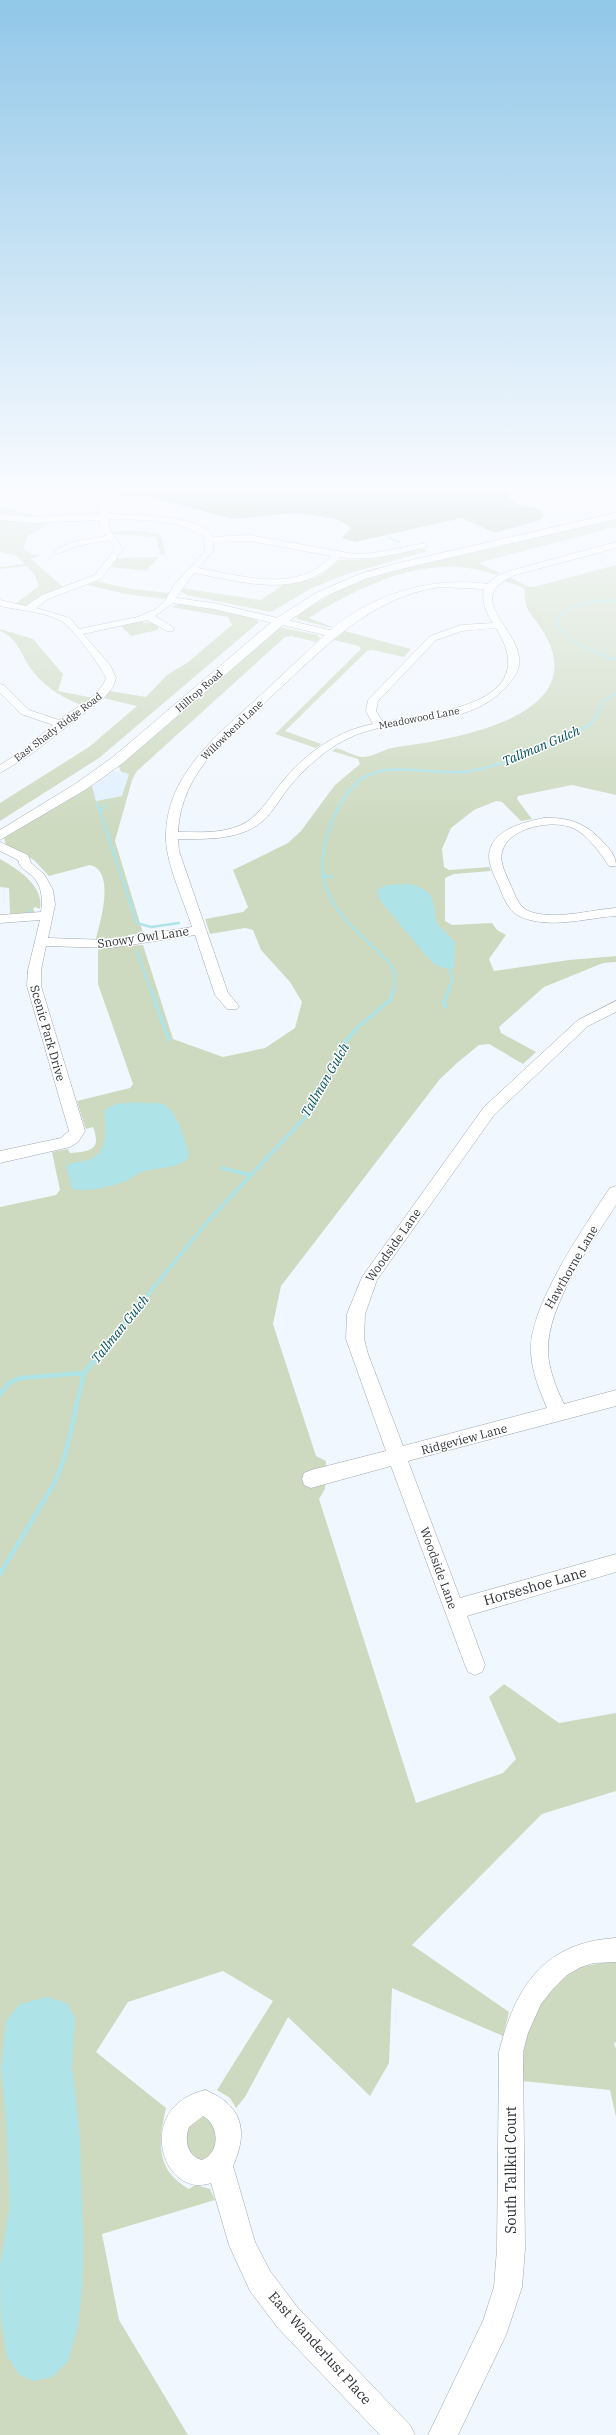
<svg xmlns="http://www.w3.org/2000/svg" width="616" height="2435" font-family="'IBM Plex Serif',serif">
<rect width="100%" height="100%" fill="#f1f7fe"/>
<!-- built -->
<path fill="#e2f0ff" d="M112,771L129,774L122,796L96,801L92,786Z"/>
<!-- green -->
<path fill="#cddac0" d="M0,506L40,517L45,518L0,515Z
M616,512L396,564L286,612L334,584L372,569Z
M0,518L53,521L28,536L23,549L34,555H42L31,559L64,588L32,601L26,606L15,604L39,586L34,574L27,566L0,569V567L25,564L17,556L0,552Z
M616,518V527L481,562L480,564L500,573L495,575C432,551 363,584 309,618L333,627H327L297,619L296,615L347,585L371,576Z
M111,531H142L161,535L165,554L161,555L156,537L113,534Z
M419,548L428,551L347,574L312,588L271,612L187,595L180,591V588L261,600L284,584L308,580L320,576L339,560L372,559Z
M159,557L146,571L111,567L117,558Z
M616,565V795L572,785L518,796L517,799L532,819L521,821L502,802L496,801L474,810L451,828L442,849L444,867L449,870L489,867L491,871L454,874L445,878V921L452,925L492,923L497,930L506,935L489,959L494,971L569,960L616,956V962L603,963L544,987L499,1027L501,1033L536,1052L523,1064L489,1044L479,1045L457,1063L440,1079L281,1286L273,1324L316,1456L326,1461L325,1489L319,1499L416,1803L503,1773L516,1759L489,1697L504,1684L559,1723L616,1713V1791L542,1814L412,1945L509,2012L503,2036L392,1988L389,2063L370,2096L288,2017L245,2097L236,2108L230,2098L217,2090L273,2001L223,1971L128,2002L96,2052L166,2108C158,2142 155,2169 189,2189L195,2185L210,2189L215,2200L102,2234L119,2320L188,2435H0V1207L56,1195L60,1190L52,1152L68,1149L70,1153C93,1152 101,1148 93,1127L86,1129L85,1127L77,1101L130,1088L133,1084L98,984V948L143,945L173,1039L223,1057L265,1048L295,1028L302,1002L290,982L261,950L253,930L245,928L210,934L205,919L243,912L248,907L233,870L288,843L301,831L335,785L360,764L358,759L332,751L336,748C344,750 354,756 362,757C372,757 379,752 388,749C399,746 412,745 424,743C486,732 599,705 536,621C531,615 525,607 525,599C524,595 527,591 523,588C518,584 509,583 503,581L510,577L526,586L534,587Z
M96,581L131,589L169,593L166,599L126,594L88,585Z
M179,604L203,606L255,619L259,622L99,758L0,821V803L89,747L137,706L103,698L110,691L146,697L167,675L187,663L232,625L228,617L171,607Z
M140,622L154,623L158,625V630L131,636L121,626Z
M279,627L317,635L320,638L316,642L291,636L285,637L137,771L132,780L115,841L143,933L128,935V937L96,939C100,922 116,871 90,865L49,876L34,860L6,845L4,838L92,786L96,801L122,796L129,774L121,772L118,765Z
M0,629L33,639L63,674L58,691L93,698L81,705C61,697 41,685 29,666C20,652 17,638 0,631Z
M345,631L411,649L404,657L373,650L367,651L285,731L321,744L316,748L275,734L361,649L359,646L334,640Z
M0,859C17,869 44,885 40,909L35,907L33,909L35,912L10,914L9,888L0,887Z
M606,1962H616V2042L614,2043L616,2049V2117L610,2090L522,2081L525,2037L539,2004L564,1977L577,1968Z
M204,2112L222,2140L204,2163L186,2155L185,2123Z"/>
<!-- forest -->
<path fill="#abbc97" d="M114,487H503L509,489L508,498L517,505L537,508L545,515L540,520L498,532H493L462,518L355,542L342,538L351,528L339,520L313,515L295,513L233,519L151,497L118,496Z"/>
<!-- water -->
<path fill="#aee3e8" d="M409,884C437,891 432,900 437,924L455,942L454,968L451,969L437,966L428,958L379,899L377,890L387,885Z
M159,1103C177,1106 184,1139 189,1154C185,1170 154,1167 142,1172C135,1174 130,1180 123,1182C113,1186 80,1194 72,1188L66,1166C70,1162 78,1162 84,1161C108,1157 107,1131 104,1112C110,1099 146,1104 159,1103Z
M47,1997L67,2003L75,2018L72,2066L80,2135L83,2247L82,2289L78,2326L68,2361L52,2377L34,2381L19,2375L7,2356L1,2322L0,2265L10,2206L6,2118L1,2069L6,2021L20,2004Z"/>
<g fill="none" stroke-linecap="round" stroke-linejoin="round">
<!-- stream-far3 -->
<path stroke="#aee3e8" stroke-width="2" d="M0,497L41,492
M389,534V538L399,542
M616,600C596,600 569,603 556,620C563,643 596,651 616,660
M600,708L602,702L616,694"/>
<!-- stream-far2 -->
<path stroke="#aee3e8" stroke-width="2.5" d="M97,803L137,923L151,927L179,923
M101,811L106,805
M322,876L332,877
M30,910V912
M137,951L151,991
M448,965L453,980L448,991
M393,991C396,979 396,973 389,962C341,916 303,891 333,819C340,802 352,782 371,774C395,763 440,776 470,771C511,764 551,743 588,726L595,719L600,707"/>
<!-- stream-far1 -->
<path stroke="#aee3e8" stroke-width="3.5" d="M151,990L169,1040
M446,1007L443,1003L449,990
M222,1168L250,1175
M97,1357L207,1222L310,1112L331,1073L340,1048L357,1028L390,1000L393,990"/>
<!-- stream -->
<path stroke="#aee3e8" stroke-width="4.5" d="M0,1394L10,1382L21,1378L84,1373
M0,1574L55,1482L65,1456L84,1373L98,1356"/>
<defs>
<path id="minor" d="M40,489L75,492L104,502L108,514C129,515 204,514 212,537L250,535L354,554L374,553L426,543V547C398,554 369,562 340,557C302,601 244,582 194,573L176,598L213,603L330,630C374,594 431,576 487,584L497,576L509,571L616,542V548L515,575C451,602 545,639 512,680C471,733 405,713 351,737C328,747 306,767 290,786C277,802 269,821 249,830C227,840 202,839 178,839L179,851L228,993L239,1006L237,1009H227L215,995L195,935L110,948L46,946L41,970V986L85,1131L78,1142L70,1147L0,1163V1151L61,1138L69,1131L27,986L28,970L40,920L0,923V915L41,912C43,901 42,888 35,879C29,872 20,869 18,860L0,851V842L28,855L31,863L44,874L53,890L55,905L48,938L110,940L192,927C184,901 167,866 166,840C164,774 220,733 263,693C284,674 304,654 325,635L213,609L173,603L155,616L173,627V631H167L147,620L83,634L110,665L116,678L113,687L105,697L30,755L0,773V765L22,751L53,725L21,714L0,693V684L4,685L29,710L59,720C75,707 99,698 106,678C101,666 73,629 63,622C48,612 17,610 0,606V600L26,606L42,595L95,575L115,549L109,540L77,546L57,554L53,551L72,542L106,536L100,527V520L33,523L0,520V514L33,517L100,514L98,506L74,496L40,493ZM108,519C141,520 176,518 204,537L205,551L175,584L164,602L156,609L138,617L79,629L70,618L36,608L48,599L101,579L123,549L108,527ZM250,541L332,556C296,594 244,576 198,568L213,551V542ZM440,587L484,589C481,602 486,612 493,623L461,625L430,636L368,700L366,711L373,724C335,731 302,756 279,786C267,801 258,817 241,825C221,834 199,832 178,832C181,769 233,733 275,693C324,648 370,597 440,587ZM496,628C546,706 430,713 383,722L376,711L378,701L436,640L462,631Z
M544,818C571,817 587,824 605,844C611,851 616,856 616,866H609C600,853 588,835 573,828C553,819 508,827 502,852C499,863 507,876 511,886C516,897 519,908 531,912C557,920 589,910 616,908V916C586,918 548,930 519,916C508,910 503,897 499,886C495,877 490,868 489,857C489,830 524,822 544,818Z
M616,1001V1012L588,1026L494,1115L377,1280L365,1314L364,1339L368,1354L403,1446L547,1408C540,1391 532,1373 531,1353C527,1309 585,1225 610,1188L616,1186V1205C592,1242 546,1307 548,1352C549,1370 556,1388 564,1404L616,1390V1406L408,1461L460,1598L616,1554V1572L467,1616L485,1665L482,1672L475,1675L468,1672L465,1665L391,1466L311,1488L304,1485L302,1479L304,1473L311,1470L386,1451L346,1339L347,1314L362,1277L484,1107L578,1020Z
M616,1938V1962L594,1963L581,1967L567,1975L553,1989L541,2004L528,2033L523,2052L525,2249L522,2287L506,2335L458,2435H428L483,2321L494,2287L497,2249L499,2052C515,1987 544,1942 616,1938Z
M205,2090C242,2105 249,2130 233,2166L255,2242L270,2271L298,2308L410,2425L415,2435H380L278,2328L250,2291L229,2245L211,2183C162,2200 133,2107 205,2090ZM203,2116C219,2125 221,2152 202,2160C187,2156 184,2140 189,2127Z"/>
<path id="major" d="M616,513V519L401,569L365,579L324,597L283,625L123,763L85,790L0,840V830L75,784L113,757L275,619L316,593L357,575L394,564Z"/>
</defs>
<!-- minor casing -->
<use href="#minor" stroke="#9fa7af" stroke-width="1"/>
<!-- major casing -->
<use href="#major" stroke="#9fa7af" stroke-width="1"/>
<!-- minor -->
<use href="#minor" fill="#fff" fill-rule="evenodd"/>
<!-- major -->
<use href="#major" fill="#fff" fill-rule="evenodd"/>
</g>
<!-- sky -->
<linearGradient id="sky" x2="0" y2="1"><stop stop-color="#91c7e8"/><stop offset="0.59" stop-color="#f9fbff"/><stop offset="1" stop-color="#f9fbff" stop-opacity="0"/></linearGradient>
<rect width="616" height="828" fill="url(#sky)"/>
<g text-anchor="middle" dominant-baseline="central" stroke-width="3" stroke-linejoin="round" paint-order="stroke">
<!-- far-street labels -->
<g font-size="10" fill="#303337" stroke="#fff">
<text transform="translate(199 691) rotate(-41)">Hilltop Road</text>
<text transform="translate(419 718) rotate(-11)">Meadowood Lane</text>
<text transform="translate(58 727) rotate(-37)">East Shady Ridge Road</text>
<text transform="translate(232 730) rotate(-44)">Willowbend Lane</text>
</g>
<!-- street labels -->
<g font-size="12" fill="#303337" stroke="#fff">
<text transform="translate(143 937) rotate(-8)">Snowy Owl Lane</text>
<text transform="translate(48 1033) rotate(74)">Scenic Park Drive</text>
<text transform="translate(393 1245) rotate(-55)">Woodside Lane</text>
<text transform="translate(571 1267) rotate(-60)">Hawthorne Lane</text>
<text transform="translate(464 1439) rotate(-15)">Ridgeview Lane</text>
<text transform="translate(439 1568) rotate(70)">Woodside Lane</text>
</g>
<!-- water labels -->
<g font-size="13" font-style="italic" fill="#005056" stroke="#fff">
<text transform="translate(541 746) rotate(-23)">Tallman Gulch</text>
<text transform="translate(325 1080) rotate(-60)">Tallman Gulch</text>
<text transform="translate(120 1329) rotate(-51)">Tallman Gulch</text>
</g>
<!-- near-street labels -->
<g font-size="14" fill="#303337" stroke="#fff">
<text transform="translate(535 1586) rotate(-16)">Horseshoe Lane</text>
<text transform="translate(511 2170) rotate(-90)">South Tallkid Court</text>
<text transform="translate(320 2348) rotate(48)">East Wanderlust Place</text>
</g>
</g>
</svg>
